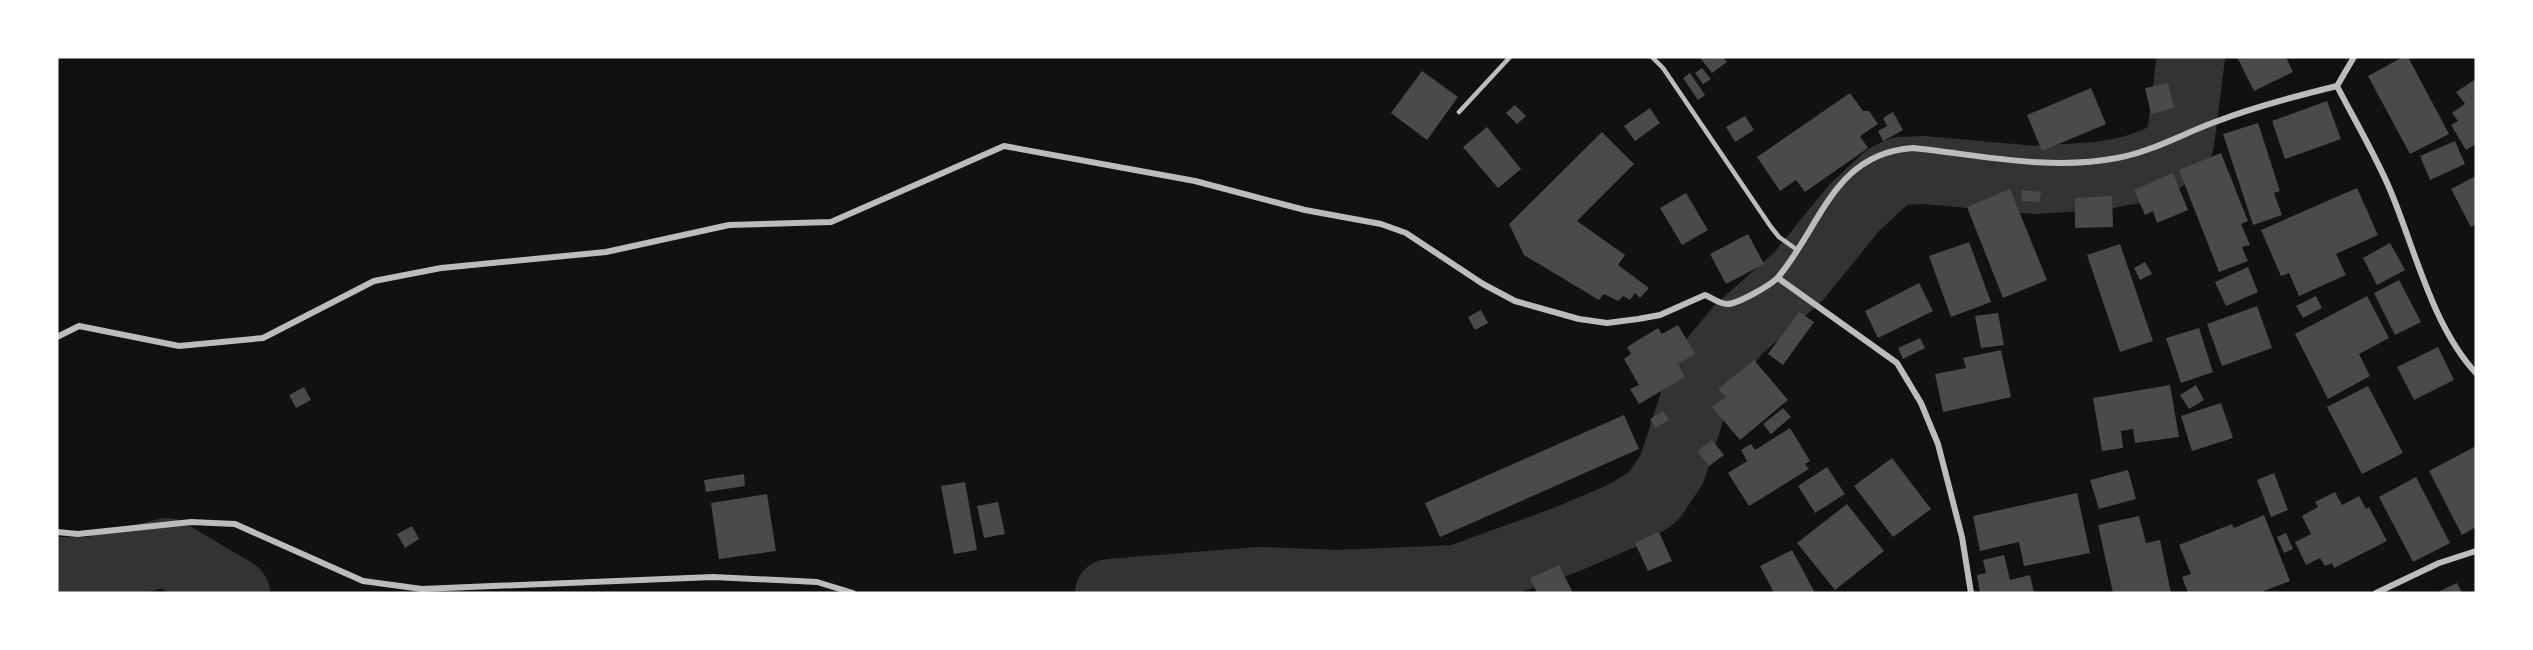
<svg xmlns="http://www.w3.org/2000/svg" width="2533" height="650" font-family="Commissioner,sans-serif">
<rect width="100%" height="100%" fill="#111"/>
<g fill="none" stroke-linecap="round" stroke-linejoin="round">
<!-- river -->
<path stroke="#333" stroke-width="68" d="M57,571H92L167,552L236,593
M1109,593L1260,581L1337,584L1457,579L1568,539L1626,514L1653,497L1672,469L1699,385L1714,359L1739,329L1799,276L1853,209L1886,178L1900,171L1924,170L2034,180L2099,176L2131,170L2162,159L2180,143L2191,57"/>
</g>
<!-- building -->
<path fill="#4a4a4a" d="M1704,57H1723L1727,62L1712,73L1701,59Z
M2237,57H2286L2293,72L2254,91Z
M2403,57H2408L2449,134L2410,154L2368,76Z
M1702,68L1711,79L1703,84L1695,73Z
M1422,71L1458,97L1427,140L1391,113Z
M1690,73L1705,95L1698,100L1683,78Z
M2476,79V144L2466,150L2451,125L2458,121L2452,113L2465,104L2456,92Z
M2168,83L2174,108L2151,114L2145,88Z
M2091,88L2106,124L2042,151L2027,115Z
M1850,93L1863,111H1869L1878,124L1860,136L1868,148L1805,192L1796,180L1780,191L1757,157Z
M2327,101L2341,139L2285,159L2272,121Z
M1515,105L1526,116L1517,124L1506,113Z
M1650,108L1660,123L1635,141L1624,126Z
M1893,112L1903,130L1883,141L1878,131L1887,126L1883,118Z
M1745,116L1754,130L1735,142L1726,127Z
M2258,123L2280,191L2274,193L2282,215L2253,225L2223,134Z
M1487,127L1521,169L1498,188L1463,147Z
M1602,132L1634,164L1577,221L1625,255L1618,265L1649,288L1640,298L1635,293L1630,300L1623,296L1618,301L1604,294L1599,300L1524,255L1509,224Z
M2455,141L2465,164L2430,180L2420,156Z
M2221,153L2248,221L2241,224L2250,245L2242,247L2248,261L2219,272L2179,170Z
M2173,173L2188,210L2157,223L2153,211L2145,215L2134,190Z
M2476,176V224L2471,227L2451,189Z
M2357,188L2378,235L2336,254L2346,275L2299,296L2289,273L2281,276L2261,230Z
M2010,189L2047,280L2003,298L1967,207Z
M2022,190L2041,192L2039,202L2021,201Z
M1686,193L1708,230L1682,245L1660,208Z
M2112,196L2113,227L2075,228V198Z
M1748,234L1764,264L1726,284L1710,254Z
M1969,242L1991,302L1951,317L1929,256Z
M2390,243L2405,270L2377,285L2363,258Z
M2120,244L2153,341L2120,352L2087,255Z
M2145,262L2152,274L2140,280L2134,268Z
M2248,267L2258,292L2226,306L2215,282Z
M2399,280L2421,322L2395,335L2374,293Z
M1919,283L1933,311L1878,338L1865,311Z
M2316,296L2322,308L2303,318L2296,306Z
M2367,296L2389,338L2359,354L2370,376L2328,399L2295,334Z
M2257,306L2272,348L2222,366L2207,324Z
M1481,310L1488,323L1475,330L1468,317Z
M1799,312L1814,322L1783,365L1768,354Z
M1998,313L2004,345L1981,348L1975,316Z
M1678,325L1695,354L1678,364L1685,377L1639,404L1630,389L1639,385L1624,359L1631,354L1627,347L1658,328L1662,334Z
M2199,328L2213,372L2181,383L2166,338Z
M1920,338L1925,348L1903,359L1898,348Z
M2438,347L2454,380L2414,400L2397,367Z
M2001,350L2011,397L1943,412L1935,374L1966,368L1963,358Z
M1754,360L1788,400L1740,440L1712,407L1726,397L1718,389Z
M2170,385L2179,437L2135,443L2133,429L2121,431L2123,448L2102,451L2093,398Z
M2196,385L2204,400L2189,409L2180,395Z
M2368,386L2403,453L2362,474L2327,407Z
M304,387L311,400L296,408L289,395Z
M2221,403L2233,438L2192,451L2181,416Z
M1783,408L1791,417L1771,434L1763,424Z
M1663,411L1669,420L1655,428L1650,419Z
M1624,415L1639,449L1440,537L1425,503Z
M1790,428L1810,461L1805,464L1809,469L1749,506L1728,473L1747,461L1741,450L1751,444L1755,450Z
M1712,440L1724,455L1709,466L1697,451Z
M2476,446V533L2474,528L2462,535L2429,471Z
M1892,458L1931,509L1893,537L1854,486Z
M1827,467L1845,494L1815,513L1798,486Z
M2128,470L2136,499L2099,509L2090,480Z
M2274,473L2288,510L2271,517L2257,480Z
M744,474L745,486L706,492L704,480Z
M2416,477L2450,543L2413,562L2379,497Z
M965,482L977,550L954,554L941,486Z
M2335,492L2342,505L2359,496L2366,509L2369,507L2387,541L2334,568L2332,563L2325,566L2320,558L2306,565L2295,542L2311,534L2302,516L2318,507L2315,502Z
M2077,493L2090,553L2024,566L2019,542L1980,551L1973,516Z
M767,494L776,551L719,559L711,503Z
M998,502L1005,534L984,538L977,506Z
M1847,504L1884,551L1835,590L1797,543Z
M2264,515L2290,581L2259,593H2188L2182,577L2191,574L2179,545L2232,524L2234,528Z
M2139,516L2146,543L2160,540L2171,593H2113L2098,525Z
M412,526L419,539L405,548L397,534Z
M1659,532L1672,561L1648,571L1635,543Z
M2286,533L2293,549L2284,553L2277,537Z
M1792,550L1815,593H1774L1760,566Z
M2004,555L2010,580L2030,575L2034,593H1980L1977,575L1986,573L1983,560Z
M1559,565L1573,593H1537L1530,578Z
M2457,583L2462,593H2436Z"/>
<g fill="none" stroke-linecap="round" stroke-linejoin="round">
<!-- service -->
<path stroke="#bcbcbc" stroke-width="4.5" d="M1652,57L1663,68L1771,227L1779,237L1796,249
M1459,112L1510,57"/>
<!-- minor -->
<path stroke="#bcbcbc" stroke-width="6" d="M2337,86C2355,121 2376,156 2391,192C2415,250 2433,327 2476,373
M1778,278L1897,363L1921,403L1938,444L1962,537L1971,593
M57,337L79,326L179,346L263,338L374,281L441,268L606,252L729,225L831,222L1004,146L1195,181L1305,210L1381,224L1406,233L1483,284L1515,301L1579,319L1607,323L1638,319L1660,315L1705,295C1712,298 1720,304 1727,304C1738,304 1773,284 1779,276C1821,226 1834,153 1913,148C1980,155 2049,171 2117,158C2151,152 2182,134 2215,122C2254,107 2296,96 2337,86L2354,57
M57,532L78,534L191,522L235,524L363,581L422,589L713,577L817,582L853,593
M2376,593L2439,563L2476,551"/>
</g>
<!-- border -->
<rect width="2533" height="650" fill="none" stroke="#ffffff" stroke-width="117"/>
</svg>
